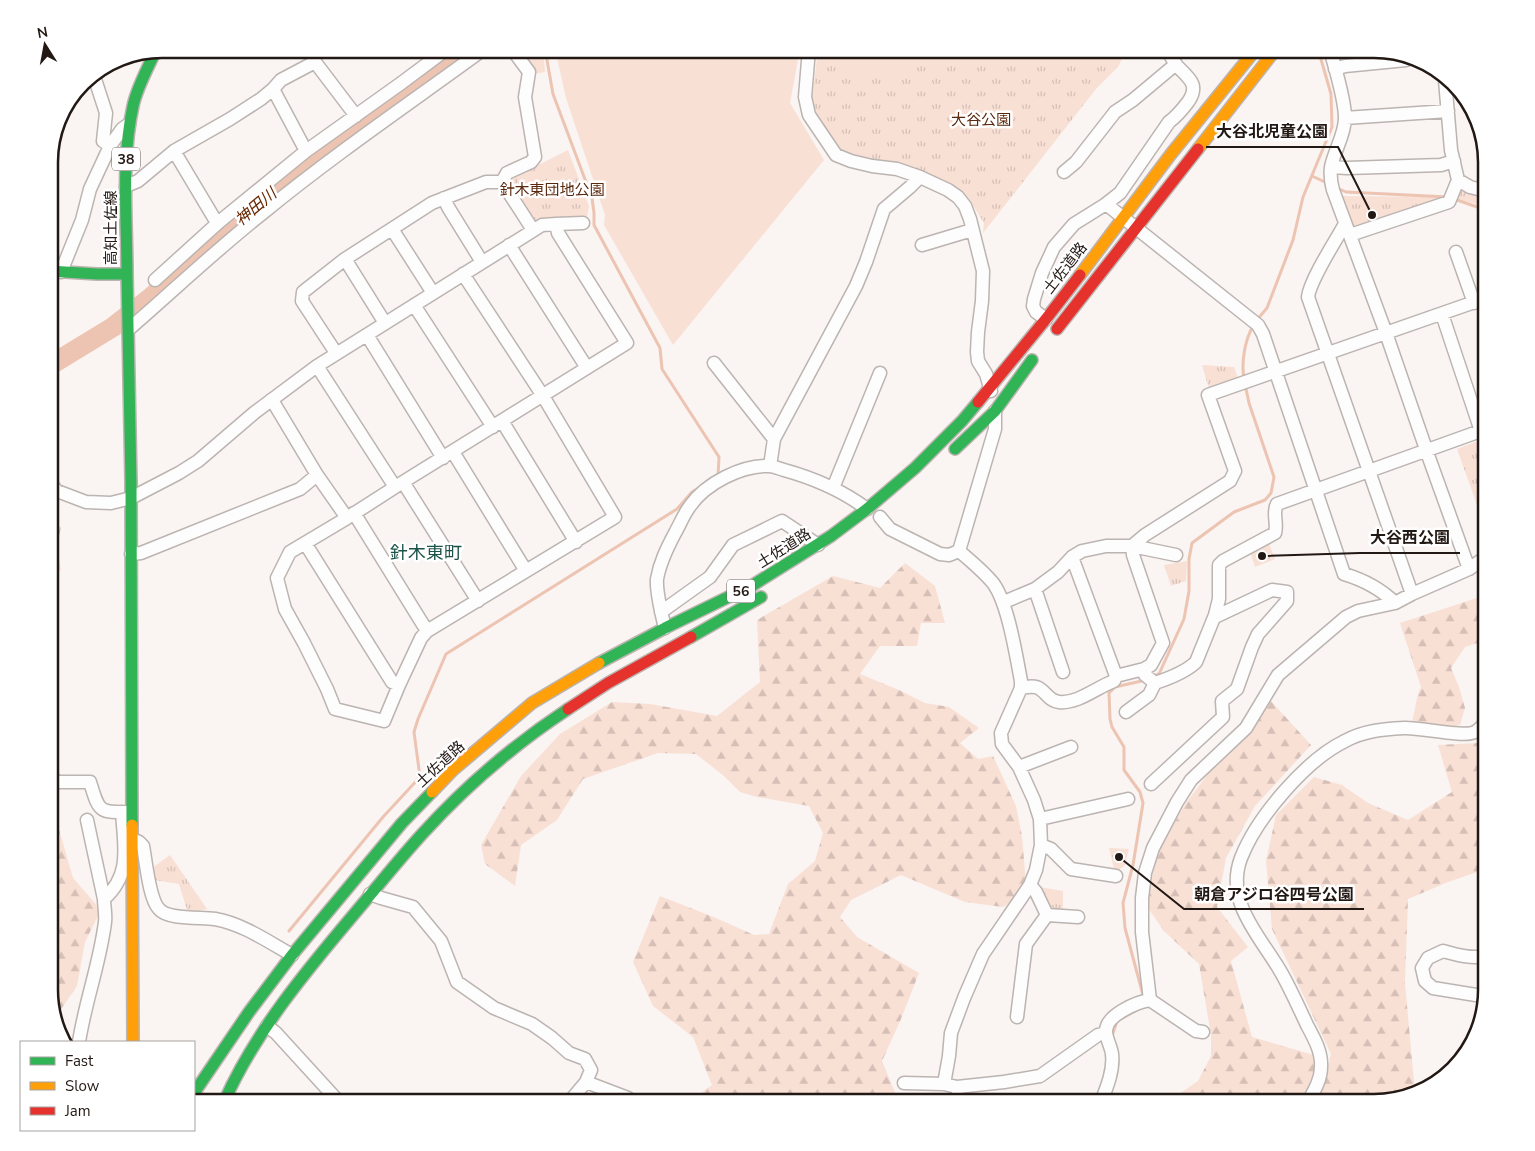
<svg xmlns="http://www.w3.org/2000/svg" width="1535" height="1151" font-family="'Nunito Sans','Noto Sans JP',sans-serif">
<defs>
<pattern id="grass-tufts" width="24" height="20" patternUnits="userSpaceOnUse" patternTransform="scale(1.25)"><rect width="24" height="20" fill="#f9e0d5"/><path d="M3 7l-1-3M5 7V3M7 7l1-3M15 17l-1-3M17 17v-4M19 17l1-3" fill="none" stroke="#d5bfb6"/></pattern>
<pattern id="forest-firs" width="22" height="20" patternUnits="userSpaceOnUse" patternTransform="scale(1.25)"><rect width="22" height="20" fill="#f9e0d5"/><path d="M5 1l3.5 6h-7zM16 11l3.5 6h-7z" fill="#d5bfb6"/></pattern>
</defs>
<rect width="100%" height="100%" fill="#faf4f2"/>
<!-- grass -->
<path fill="url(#grass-tufts)" d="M531,49H543L545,72L534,74L522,55Z
M818,49H1127L1118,67L1096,89L983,233L984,223L969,199L953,186L897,164L851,155L838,148L818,117L812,100Z
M568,150L589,206L587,218L543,219L534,224L509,180Z
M1460,188L1486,196V206L1455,199Z
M1340,196L1442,197L1443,200L1352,230Z
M1202,365L1234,367L1238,378L1209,389Z
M1486,438V530L1457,449Z
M1268,541L1275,559L1255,567L1250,552Z
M1187,561L1186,581L1171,586L1164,565Z
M1109,848L1129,849L1125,865L1115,873Z
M170,855L207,909L188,913L179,884L154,880L152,868Z
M1039,887L1063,891V910L1049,907Z
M1324,1087L1345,1102H1315Z"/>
<!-- forest -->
<path fill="url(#forest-firs)" d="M49,520L61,527L57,548L61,570L49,579Z
M905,563L935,586L945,623H921L917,646H880L860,674L899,690L925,703L949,707L979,728L960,743L978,759L993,756L1016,806L1022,836L1026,884L1015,900L1003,907L965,902L901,875L851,900L840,917L857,937L919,973L901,1019L882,1061L899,1102H688L712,1085L693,1037L653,1006L633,962L660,896L716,918L754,935L769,934L788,884L815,861L823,833L809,806L757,797L740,792L724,776L696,754L658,753L583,779L557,820L521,845L515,886L485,864L481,845L521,776L560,734L612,702L650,704L717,716L760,682L757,620L833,576L880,588Z
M1486,564V640L1465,647L1451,668L1459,687L1465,708L1460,725L1445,728L1412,722C1415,712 1416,696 1421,687L1400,623L1480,597L1483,567Z
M1270,700L1311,745L1255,806L1226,858L1217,907L1248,947L1231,961L1252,1037L1317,1056L1315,1082L1304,1102H1172L1176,1096L1198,1081L1211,1056V1035L1199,964L1164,931L1146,905L1158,851L1186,803L1214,766Z
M1478,743L1486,757V869L1448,882L1408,899L1405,983L1415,1093L1374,1102H1345L1324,1087L1331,1054L1272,929L1266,861L1276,815L1314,777L1342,785L1368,803L1408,820L1452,792L1438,745Z
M49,803L52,805L73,878L101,910L85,942L77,986L55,1018L49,997Z"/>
<!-- garden -->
<path fill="#f9e0d5" d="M555,49H800L790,103L824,160L673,345L604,225L605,215L566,98Z
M839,49H939L937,52L899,73L862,79L835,77Z"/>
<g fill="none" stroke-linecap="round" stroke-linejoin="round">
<!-- stream -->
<path stroke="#edc4b2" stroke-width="3" d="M545,49L553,94L592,198L594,213V225L660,348L662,369L719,457L718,476L716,477
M1312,176L1327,183
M1337,188L1346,192L1448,197
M1454,199L1486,210
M1256,321L1267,308L1293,240L1303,197L1332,127L1331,94L1318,49
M1244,378C1241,362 1245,340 1253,326
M1152,677L1159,674L1184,619L1189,591V559L1192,543L1234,512L1265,500L1271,493L1274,477L1249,403L1245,384
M289,931L383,817L420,777L414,732L418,719L446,654L677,509L692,492L700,487
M1143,995L1125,928L1123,903L1133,865L1143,803L1140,792L1124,770V747L1112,727L1110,719L1109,693L1115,687L1146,680
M1112,1036L1117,1021L1139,1009"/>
<!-- river -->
<path stroke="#edc4b2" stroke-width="20" d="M49,366L113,327L149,299L220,236L306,165L466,49"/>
<defs>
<path id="street" d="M809,49L805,97L809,115L836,155L851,161L872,166L897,169L920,177L948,190L958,197L965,206L970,219L983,271L982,301L978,332L977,352L978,361L986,374L991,391
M1167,49C1170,54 1173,61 1177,66C1189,78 1200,85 1188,102C1182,110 1177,116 1169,122L1120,193L1106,204L1258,325L1263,334L1344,574C1364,580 1380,588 1395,603
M1330,49C1335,69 1345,98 1345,118C1345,135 1334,151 1331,167C1330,175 1331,183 1333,190L1386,333L1428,455L1469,569
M1335,69L1345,66L1406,60
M93,73L106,113L103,141L110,146
M1446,76L1445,80L1451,150L1458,180L1470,187L1486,191
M1345,118L1448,111
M174,151L214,218L219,222
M306,151L400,84L447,49
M1331,167L1347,168L1441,165L1454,161
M1064,172L1076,162L1115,112L1133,100L1176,64
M502,182L507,173L531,162L535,157L525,97L529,72L512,49
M126,186L138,181L174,151L230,119L261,99L273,89L281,80L315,62L356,116
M444,198L448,207L482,262
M556,224L583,223
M1345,224C1336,240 1310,280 1308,297L1412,594
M392,229L433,293
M1350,235L1449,202L1458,180
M509,245L587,368
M922,245L972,230
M1456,252L1474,303
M345,259L385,323
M61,272L82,220L90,189L110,146L122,129L129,124
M155,280L219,222L306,151L273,89
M414,305L493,427
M1442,314L1481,431
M1046,319L1036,312L1033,306L1034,299L1042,273L1054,247L1074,224L1106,204
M129,329C174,290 217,249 264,212C335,154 410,103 484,49
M367,335L443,458
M336,353L302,301L303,292L345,259L432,203L486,182H502L533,230
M714,363L774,439
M317,366L395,487
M271,400L275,405L317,475L347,518
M502,421L576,542
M453,452L526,571
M770,466L774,439L856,286L866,262L884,209L910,187L920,177
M49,482L57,491L86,502L111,503L131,498L179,473L198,461L254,413L317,366L542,225L556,224L558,233L627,343L403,482L347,518L290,552L277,578L285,609L304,643L327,689L335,709L384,721L399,685L421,638L427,631L615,517L543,396L463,274
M403,482L478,601
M833,488L880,373
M354,513L427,631
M880,517L890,529L940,554L949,555L959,551
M305,543L392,682L399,685
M959,551C971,561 983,571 993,583C1008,603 1016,655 1021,681V688L1001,733L1002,744L1019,767L1034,800L1040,819L1041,845L1036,870L1030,885L983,954L964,998L951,1033L949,1056L944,1084L957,1087L1004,1082L1040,1076L1098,1035L1106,1033
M959,551L995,429V411
M131,554L141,553L300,489L317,475
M1072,557L1116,676L1144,669L1151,665L1163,643L1133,555L1132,546L1176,555
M1035,589L1063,672
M1004,602L1035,589L1058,572L1072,557L1082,551L1106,546H1132L1145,535L1230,481L1235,471L1208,395L1486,298
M661,612L710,577L733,545L782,521L818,545
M1215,615L1219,599V565L1223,561L1275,533C1278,523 1272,513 1277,504L1486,429
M665,628C662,616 656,591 657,579C660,562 667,548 675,533C680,524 684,514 690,506C706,483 742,465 769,466C774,466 780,469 784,470C813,478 843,491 867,509
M1144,669L1145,675L1155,683C1170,678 1186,672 1196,662L1215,615L1217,616L1272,590L1287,592V601L1258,634L1252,647L1237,689L1222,701L1223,717L1151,784
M1021,688C1027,687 1035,685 1040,689C1047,693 1049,701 1059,702C1078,704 1097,687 1114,681L1116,676
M1126,712L1149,695L1155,683
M1019,767L1071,747
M49,778L59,782H90C99,811 98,813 130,812
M1040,819L1128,799
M87,820L104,899
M132,839L139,842L143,846C146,861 149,899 159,909C168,920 201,917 215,919C243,924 267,941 292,955
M1041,845L1051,849L1071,869L1116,876
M370,894L381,898L413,907L441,941L457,982L494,1008L532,1024L552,1038L569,1053L585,1059L591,1070L586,1082L570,1101L568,1102
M1047,915L1078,917
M1485,994L1476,995L1433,988L1425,981L1422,968L1428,958L1443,951C1457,955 1472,959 1486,956
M1150,1000L1196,1031L1203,1032
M1017,1017L1026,944L1047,915L1036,892L1030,885
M267,1026L276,1033L339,1102
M79,1042C85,1002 100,963 105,922C106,914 104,906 104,899C132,874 124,846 122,812
M586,1082L628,1098
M904,1083L944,1084
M957,1087L960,1102
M321,1102L330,1093
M1101,1102C1107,1087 1114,1070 1112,1054C1111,1046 1106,1039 1106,1031C1106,1015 1137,1002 1150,1000L1142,932V898L1145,873L1153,848L1177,802L1191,780L1246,728L1278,675L1346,617L1358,611L1395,603L1412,594L1469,569L1486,557
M1308,1102C1314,1091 1321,1080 1321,1067C1322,1052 1314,1038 1307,1025C1299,1008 1291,990 1282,974C1262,938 1224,903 1241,858C1257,817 1306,760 1345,741C1363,731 1383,729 1404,728C1420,727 1463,738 1475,732C1479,730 1483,725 1486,722"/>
<path id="fast" d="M49,271L97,274H127C127,219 121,161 133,106C137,87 148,68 156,50
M127,274L131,483L132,825
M955,449L995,411L1032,360
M691,637L761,597
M599,663L665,628L753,585L831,536L867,509L915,468L962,421L978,402
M194,1093L249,1012L292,955L402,823L432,792
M224,1102C255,1032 306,971 355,913C378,886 400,858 424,832C466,786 515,744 568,709"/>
<path id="slow" d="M1198,149L1276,49
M1080,275L1171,154L1256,49
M432,792L453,770L532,703L599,663
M132,825L133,1042"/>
<path id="jam" d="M1057,329L1198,149
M978,402L1046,319L1080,275
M568,709L608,683L691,637"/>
</defs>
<!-- street casing -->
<use href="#street" stroke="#bbb4b1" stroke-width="15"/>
<!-- fast casing -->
<use href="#fast" stroke="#bbb4b1" stroke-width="14"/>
<!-- slow casing -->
<use href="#slow" stroke="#bbb4b1" stroke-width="14"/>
<!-- jam casing -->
<use href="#jam" stroke="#bbb4b1" stroke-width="14"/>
<!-- street -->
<use href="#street" stroke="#fefdfd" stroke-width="12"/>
<!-- fast -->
<use href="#fast" stroke="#30b455" stroke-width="11"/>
<!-- slow -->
<use href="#slow" stroke="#ff9f0a" stroke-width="11"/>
<!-- jam -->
<use href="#jam" stroke="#e5322d" stroke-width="11"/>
</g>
<g text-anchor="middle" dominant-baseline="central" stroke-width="5" stroke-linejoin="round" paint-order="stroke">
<!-- shield labels -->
<g fill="#fff" stroke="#645d5a" stroke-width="1">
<rect x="112" y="147.5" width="28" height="23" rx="4"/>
<rect x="727" y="579.5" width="28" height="23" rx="4"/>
</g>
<g font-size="14" font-weight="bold" fill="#221814">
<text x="126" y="159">38</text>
<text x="741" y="591">56</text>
</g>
<!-- park labels -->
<g font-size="15" fill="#5c290e" stroke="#fff">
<text x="981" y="120">大谷公園</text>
<text x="552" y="190">針木東団地公園</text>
</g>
<!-- street labels -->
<g font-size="15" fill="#221814" stroke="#fff">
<text transform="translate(111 228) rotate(-90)">高知土佐線</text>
<text transform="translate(1065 268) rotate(-52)">土佐道路</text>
<text transform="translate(784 548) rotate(-32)">土佐道路</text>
<text transform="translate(440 764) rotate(-43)">土佐道路</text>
</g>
<!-- water labels -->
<g font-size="16" font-style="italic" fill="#682600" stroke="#fff">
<text transform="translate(256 207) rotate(-40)">神田川</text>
</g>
<!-- quarter labels -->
<g font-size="18" fill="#1c5348" stroke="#fff">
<text x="426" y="553">針木東町</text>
</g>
</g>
<!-- crop -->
<path d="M0 0H1535V1151H0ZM162 58H1374A104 104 0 0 1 1478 162V990A104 104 0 0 1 1374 1094H162A104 104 0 0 1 58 990V162A104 104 0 0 1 162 58Z" fill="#fff" fill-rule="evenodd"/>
<path fill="none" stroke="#221814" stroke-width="2.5" d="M162 58H1374A104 104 0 0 1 1478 162V990A104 104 0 0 1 1374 1094H162A104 104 0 0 1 58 990V162A104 104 0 0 1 162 58Z"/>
<!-- callouts -->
<path fill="none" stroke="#221814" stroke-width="2" d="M1372 215L1338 147H1206M1262 556L1360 553H1460M1119 857L1184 909H1364"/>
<g fill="#221814" stroke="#fff" stroke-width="2">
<circle cx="1372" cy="215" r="5"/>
<circle cx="1262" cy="556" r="5"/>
<circle cx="1119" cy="857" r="5"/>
</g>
<g font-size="16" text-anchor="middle" font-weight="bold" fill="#221814" stroke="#fff" stroke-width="5" stroke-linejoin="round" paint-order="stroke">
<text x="1272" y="137">大谷北児童公園</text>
<text x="1410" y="543">大谷西公園</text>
<text x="1274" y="900">朝倉アジロ谷四号公園</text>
</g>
<!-- legend -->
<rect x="20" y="1041" width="175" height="90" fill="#ffffff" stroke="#a7a3a1"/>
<rect x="30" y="1057" width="25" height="8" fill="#30b455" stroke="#a7a3a1"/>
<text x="65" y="1066" font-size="15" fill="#221814">Fast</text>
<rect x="30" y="1082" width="25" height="8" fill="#ff9f0a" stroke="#a7a3a1"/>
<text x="65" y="1091" font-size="15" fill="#221814">Slow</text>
<rect x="30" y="1107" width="25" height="8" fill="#e5322d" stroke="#a7a3a1"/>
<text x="65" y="1116" font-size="15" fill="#221814">Jam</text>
<!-- north arrow -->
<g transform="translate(45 45) rotate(349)" stroke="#ffffff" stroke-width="4" paint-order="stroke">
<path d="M0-4L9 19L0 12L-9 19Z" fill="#221814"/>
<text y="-8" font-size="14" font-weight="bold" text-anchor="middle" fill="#221814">N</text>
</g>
</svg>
